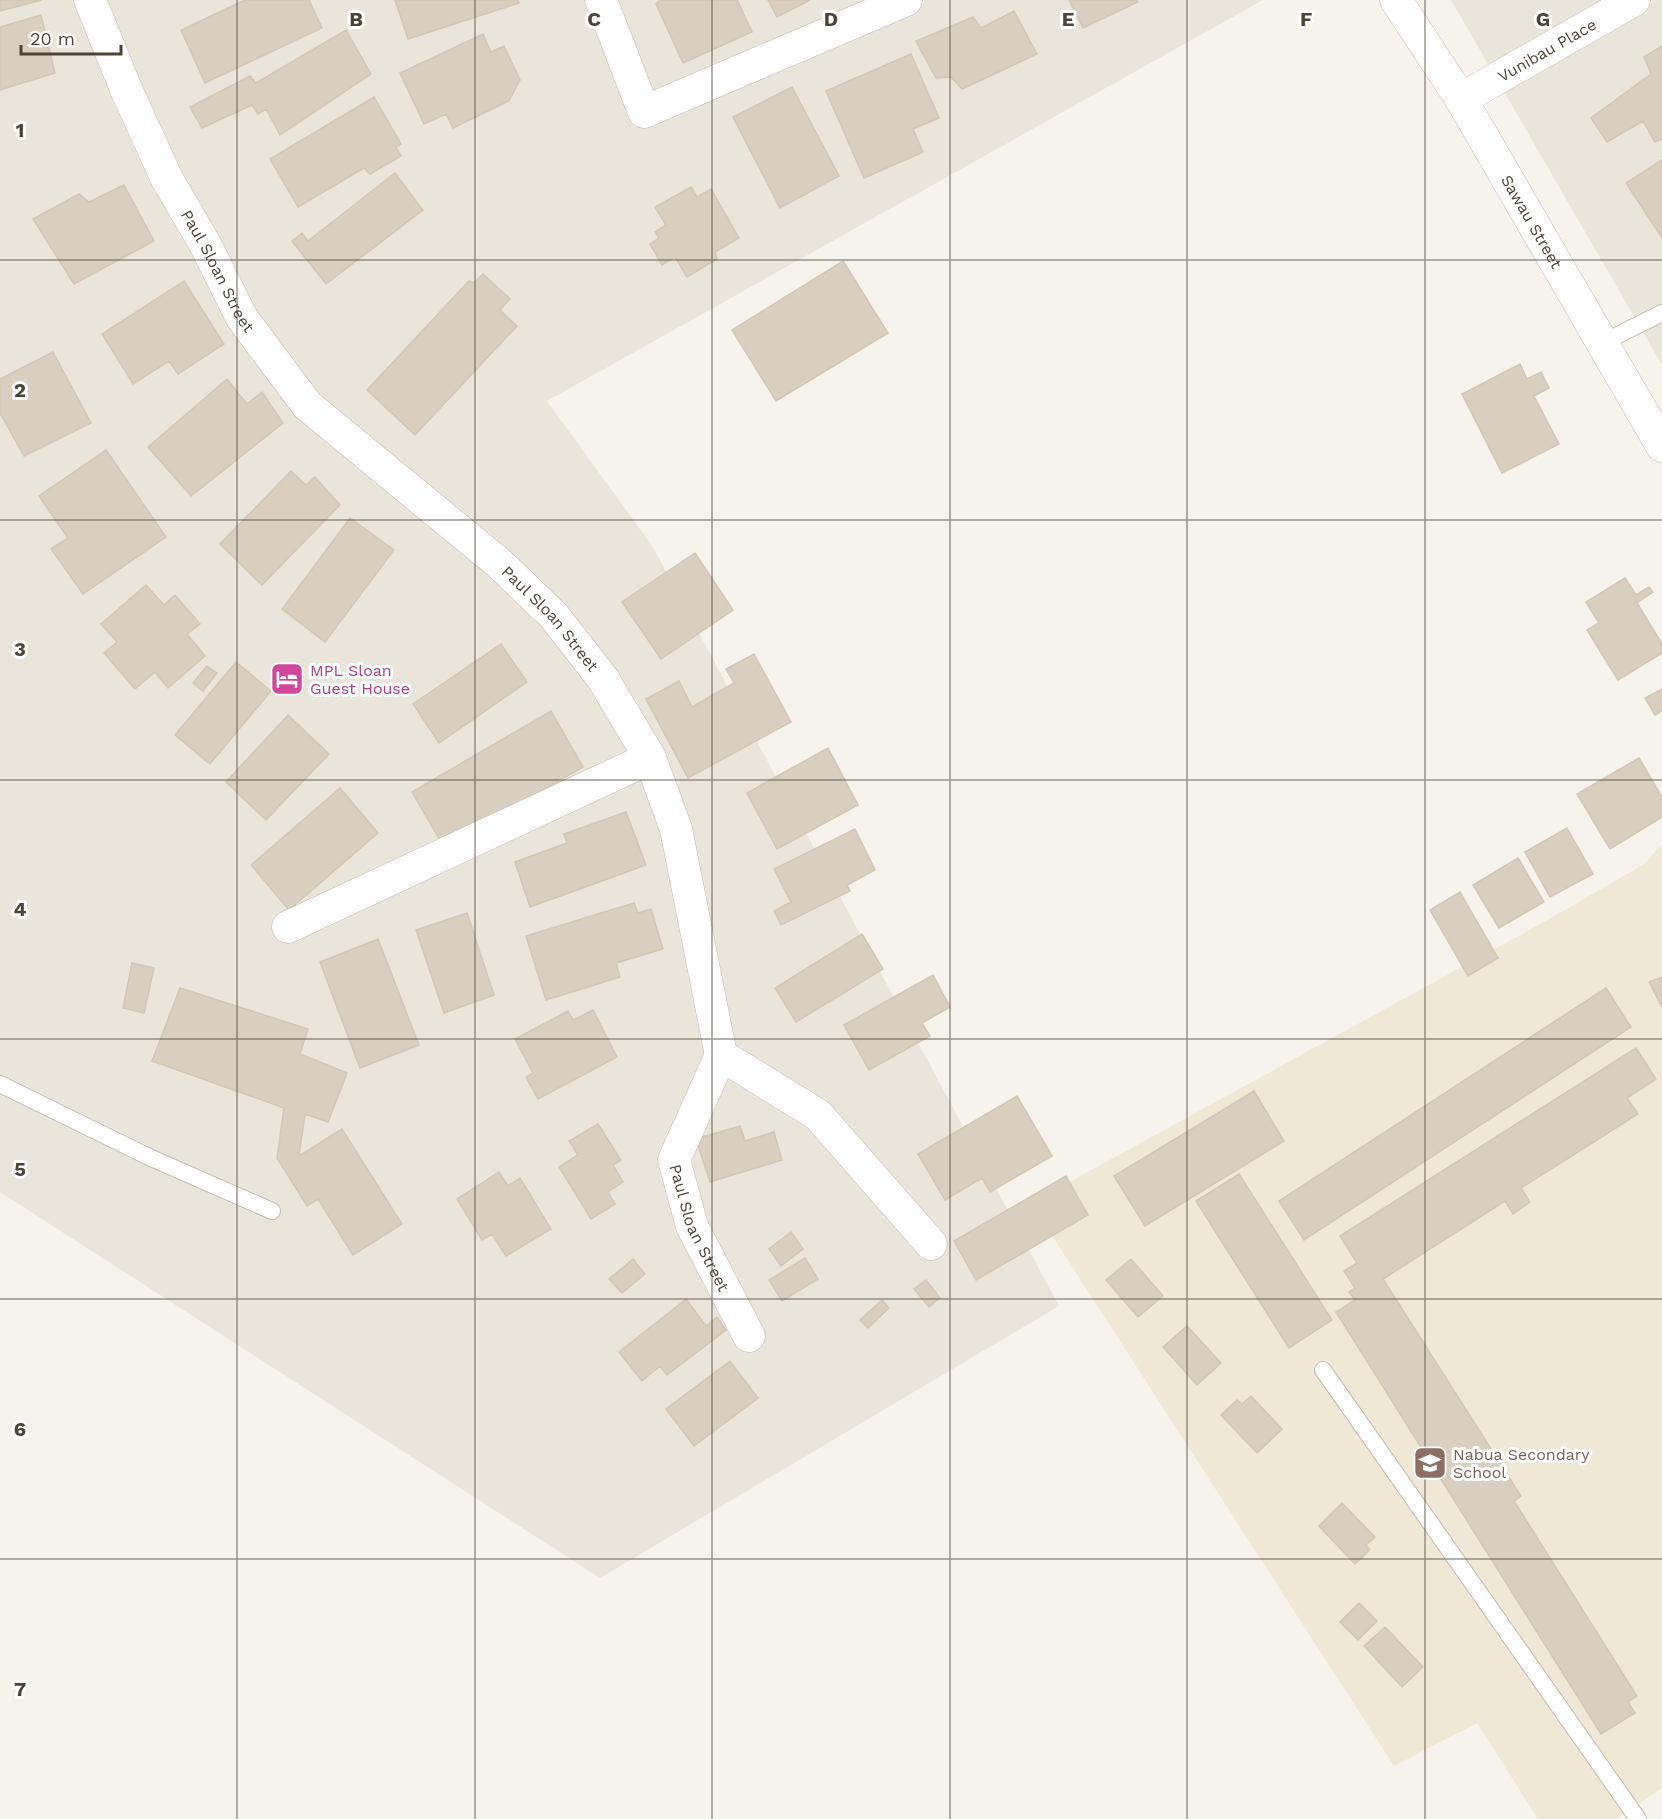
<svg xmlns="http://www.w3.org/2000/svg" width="1662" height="1819" font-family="'Work Sans',sans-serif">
<rect width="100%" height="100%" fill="#f6f3ec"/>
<!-- residential -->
<path fill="#eae5da" d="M0,0H1263L547,401L653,547L1059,1306L600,1578L0,1192Z
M1451,0H1662V365Z"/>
<!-- education -->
<path fill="#efe8d6" d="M1662,844V1788L1617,1819H1538L1477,1723L1394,1766L1031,1203L1551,918L1644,864Z"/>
<!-- building -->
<path fill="#d8cfc1" stroke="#d3c7b4" stroke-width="1.5" d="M0,0H42L0,11Z
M245,0H309L322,28L205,83L181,30Z
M395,0H518L519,3L408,39Z
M660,0H737L752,32L683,63L656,4Z
M768,0H810L777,17Z
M1069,0H1137L1138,2L1083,28Z
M1014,11L1037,54L962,89L951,77L936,78L916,41L973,17L981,28Z
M41,15L55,73L0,90V27Z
M346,30L371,74L280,135L266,109L258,114L252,105L202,128L190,107L250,76L256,83Z
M483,34L491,52L504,46L520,80L509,101L453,128L446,114L424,124L400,73Z
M1662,46V139L1655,142L1643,121L1607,142L1591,118L1651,74L1644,57Z
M911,54L939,118L913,129L923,152L864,178L826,91Z
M792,87L839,176L780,208L733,117Z
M374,97L401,144L396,147L401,156L370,174L364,168L298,207L270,159Z
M1662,160V238L1626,183Z
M395,173L423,210L326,284L292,241L302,233L308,241Z
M124,185L154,241L74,284L33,219L79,194L89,202Z
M691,187L697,197L711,189L739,238L715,252L717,259L687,277L675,257L662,265L650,244L659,238L655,232L666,225L655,207Z
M843,261L888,333L776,401L732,330Z
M483,274L510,299L500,310L517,326L415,435L367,390L469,281L474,283Z
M184,281L224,344L178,374L169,361L133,384L102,334Z
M53,352L91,423L24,456L0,413V379Z
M1520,364L1527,379L1541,372L1549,388L1534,396L1559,444L1502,473L1462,394Z
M227,379L247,404L262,392L283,423L191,496L148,447Z
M106,450L166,537L83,594L51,549L68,538L39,496Z
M291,471L306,485L315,477L340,505L262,585L220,544Z
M350,518L394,550L325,642L282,609Z
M695,553L733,610L661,659L622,602Z
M1625,578L1636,595L1649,587L1653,592L1637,603L1662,644V653L1618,680L1587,630L1599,623L1586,602Z
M146,585L164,605L175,595L200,624L187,634L205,656L168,688L155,672L135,689L104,653L117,642L101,624Z
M501,644L527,682L439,743L413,704Z
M754,654L791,722L688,778L646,699L679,681L692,707L734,683L726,669Z
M236,662L271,691L210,764L175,735Z
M207,666L217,673L203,691L193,683Z
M1662,689V711L1655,715L1645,698Z
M551,711L583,767L444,847L412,792Z
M288,715L329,754L266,820L226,782Z
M828,748L858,805L777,849L747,793Z
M1639,758L1662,797V817L1610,849L1577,794Z
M340,788L378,833L289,910L251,865Z
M626,812L646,865L530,907L515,862L567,843L564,834Z
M1567,828L1593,874L1550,897L1525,852Z
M855,829L875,870L847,885L850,891L781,925L774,911L791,902L774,869Z
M1518,858L1544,902L1499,928L1473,885Z
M1460,892L1498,958L1468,976L1430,910Z
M634,903L638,913L651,909L663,949L616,963L620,977L546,1000L526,936Z
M467,913L494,995L444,1013L416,930Z
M862,934L883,969L796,1022L775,988Z
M378,939L419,1045L360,1068L320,962Z
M132,963L154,968L144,1013L123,1008Z
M933,975L950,1007L922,1023L930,1036L869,1070L844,1025Z
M1662,977V1007L1649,982Z
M180,988L308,1029L300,1054L347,1073L328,1122L305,1114L299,1156L342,1129L402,1224L353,1255L318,1199L307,1206L277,1158L284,1108L152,1061Z
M1606,988L1631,1027L1304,1240L1279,1201Z
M593,1010L617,1057L538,1099L526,1077L533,1073L515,1039L568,1011L573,1020Z
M1636,1048L1656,1079L1627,1098L1638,1114L1521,1188L1530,1202L1513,1214L1505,1201L1383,1279L1521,1496L1514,1501L1637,1696L1628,1702L1635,1713L1601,1734L1336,1312L1355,1300L1349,1292L1355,1288L1344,1271L1357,1263L1340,1236Z
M1254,1091L1284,1141L1145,1226L1114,1176Z
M1017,1096L1052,1156L990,1192L982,1178L945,1200L918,1154Z
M598,1124L621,1160L613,1165L623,1182L608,1192L615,1204L591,1219L559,1167L578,1155L569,1141Z
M740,1126L745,1141L774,1132L782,1160L710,1182L696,1139Z
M499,1172L508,1186L520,1178L551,1229L506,1256L492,1234L482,1240L457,1199Z
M1239,1174L1332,1320L1289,1348L1196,1201Z
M1066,1176L1088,1215L976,1280L954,1241Z
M791,1232L803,1249L781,1266L769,1249Z
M805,1258L818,1279L782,1301L769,1280Z
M633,1259L645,1274L622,1293L609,1279Z
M1131,1259L1163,1296L1138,1317L1106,1280Z
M926,1280L940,1298L929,1307L914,1289Z
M686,1299L706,1326L717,1317L726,1330L667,1375L660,1366L642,1381L619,1352Z
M882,1300L889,1308L868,1328L860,1320Z
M1187,1326L1221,1363L1197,1385L1163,1347Z
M730,1361L758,1398L694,1446L666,1409Z
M1251,1396L1282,1429L1257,1453L1221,1415L1237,1400L1242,1404Z
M1342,1503L1375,1537L1366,1545L1370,1550L1355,1564L1319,1526Z
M1359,1603L1377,1621L1358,1640L1340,1622Z
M1385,1627L1423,1667L1402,1687L1364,1646Z"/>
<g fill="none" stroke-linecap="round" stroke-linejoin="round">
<defs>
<path id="service" d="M1602,343L1662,313
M0,1084L149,1157L272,1211
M1323,1370L1638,1819"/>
<g id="minor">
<path id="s1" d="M90,0L126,89L167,179L205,244L242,318L307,405L500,564L554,616L603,679L650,758L676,829L721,1055L674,1160L692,1226L749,1336"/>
<path d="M601,0L644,112L906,0"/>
<path id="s2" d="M1396,0L1461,99L1662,446"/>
<path id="s3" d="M1461,99L1634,0"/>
<path d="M288,927L650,758"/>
<path d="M721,1055L818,1115L931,1244"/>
</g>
</defs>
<!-- service casing -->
<use href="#service" stroke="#c2bbae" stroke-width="18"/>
<!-- minor casing -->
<use href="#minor" stroke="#c2bbae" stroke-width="33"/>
<!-- service -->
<use href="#service" stroke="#fff" stroke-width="16"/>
<!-- minor -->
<use href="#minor" stroke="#fff" stroke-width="32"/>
</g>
<!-- grid -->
<path fill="none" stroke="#4b4439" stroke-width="1.5" stroke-opacity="0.55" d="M237,0V1819M475,0V1819M712,0V1819M950,0V1819M1187,0V1819M1425,0V1819M0,260H1662M0,520H1662M0,780H1662M0,1039H1662M0,1299H1662M0,1559H1662"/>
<!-- icons -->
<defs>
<symbol id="hotel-square" viewBox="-11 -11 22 22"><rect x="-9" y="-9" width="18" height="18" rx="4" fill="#d1479c" stroke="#fff"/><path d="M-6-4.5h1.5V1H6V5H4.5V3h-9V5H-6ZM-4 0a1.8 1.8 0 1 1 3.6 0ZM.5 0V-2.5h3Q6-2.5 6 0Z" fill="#fff"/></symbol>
<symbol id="school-square" viewBox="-11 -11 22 22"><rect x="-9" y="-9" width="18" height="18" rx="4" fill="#8d6e63" stroke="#fff"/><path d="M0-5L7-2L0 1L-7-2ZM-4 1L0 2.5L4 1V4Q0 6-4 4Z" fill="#fff"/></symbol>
</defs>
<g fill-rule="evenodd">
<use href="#hotel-square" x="268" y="660" width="38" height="38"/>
<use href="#school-square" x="1411" y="1444" width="38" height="38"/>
</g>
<g text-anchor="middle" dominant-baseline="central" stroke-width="6" stroke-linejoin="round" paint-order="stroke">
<!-- street labels -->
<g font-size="16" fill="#4b4439" stroke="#fff">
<text stroke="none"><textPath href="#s3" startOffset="99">Vunibau Place</textPath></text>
<text stroke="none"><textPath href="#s2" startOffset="260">Sawau Street</textPath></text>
<text stroke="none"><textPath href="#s1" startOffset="300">Paul Sloan Street</textPath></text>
<text stroke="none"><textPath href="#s1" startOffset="786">Paul Sloan Street</textPath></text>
<text stroke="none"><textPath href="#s1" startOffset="1452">Paul Sloan Street</textPath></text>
</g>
<!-- hotel labels -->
<g font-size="16" fill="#b23c85" stroke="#fff" text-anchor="start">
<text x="310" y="670">MPL Sloan<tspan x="310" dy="18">Guest House</tspan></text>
</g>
<!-- education labels -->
<g font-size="16" fill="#785e54" stroke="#fff" text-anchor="start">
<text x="1453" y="1454">Nabua Secondary<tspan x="1453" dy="18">School</tspan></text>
</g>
</g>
<g font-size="20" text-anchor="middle" font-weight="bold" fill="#4b4439" stroke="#fff" stroke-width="6" stroke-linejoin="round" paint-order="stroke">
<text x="356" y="26">B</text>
<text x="594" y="26">C</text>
<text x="831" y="26">D</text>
<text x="1068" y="26">E</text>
<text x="1306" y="26">F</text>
<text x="1543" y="26">G</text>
<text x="20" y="137">1</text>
<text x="20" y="397">2</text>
<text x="20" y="656">3</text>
<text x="20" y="916">4</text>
<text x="20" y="1176">5</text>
<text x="20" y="1436">6</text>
<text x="20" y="1696">7</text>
</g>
<!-- scale -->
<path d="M21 45v9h100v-9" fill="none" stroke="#4b4439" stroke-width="3"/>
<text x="30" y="45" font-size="18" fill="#4b4439" stroke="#ffffff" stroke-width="4.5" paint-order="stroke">20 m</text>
</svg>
